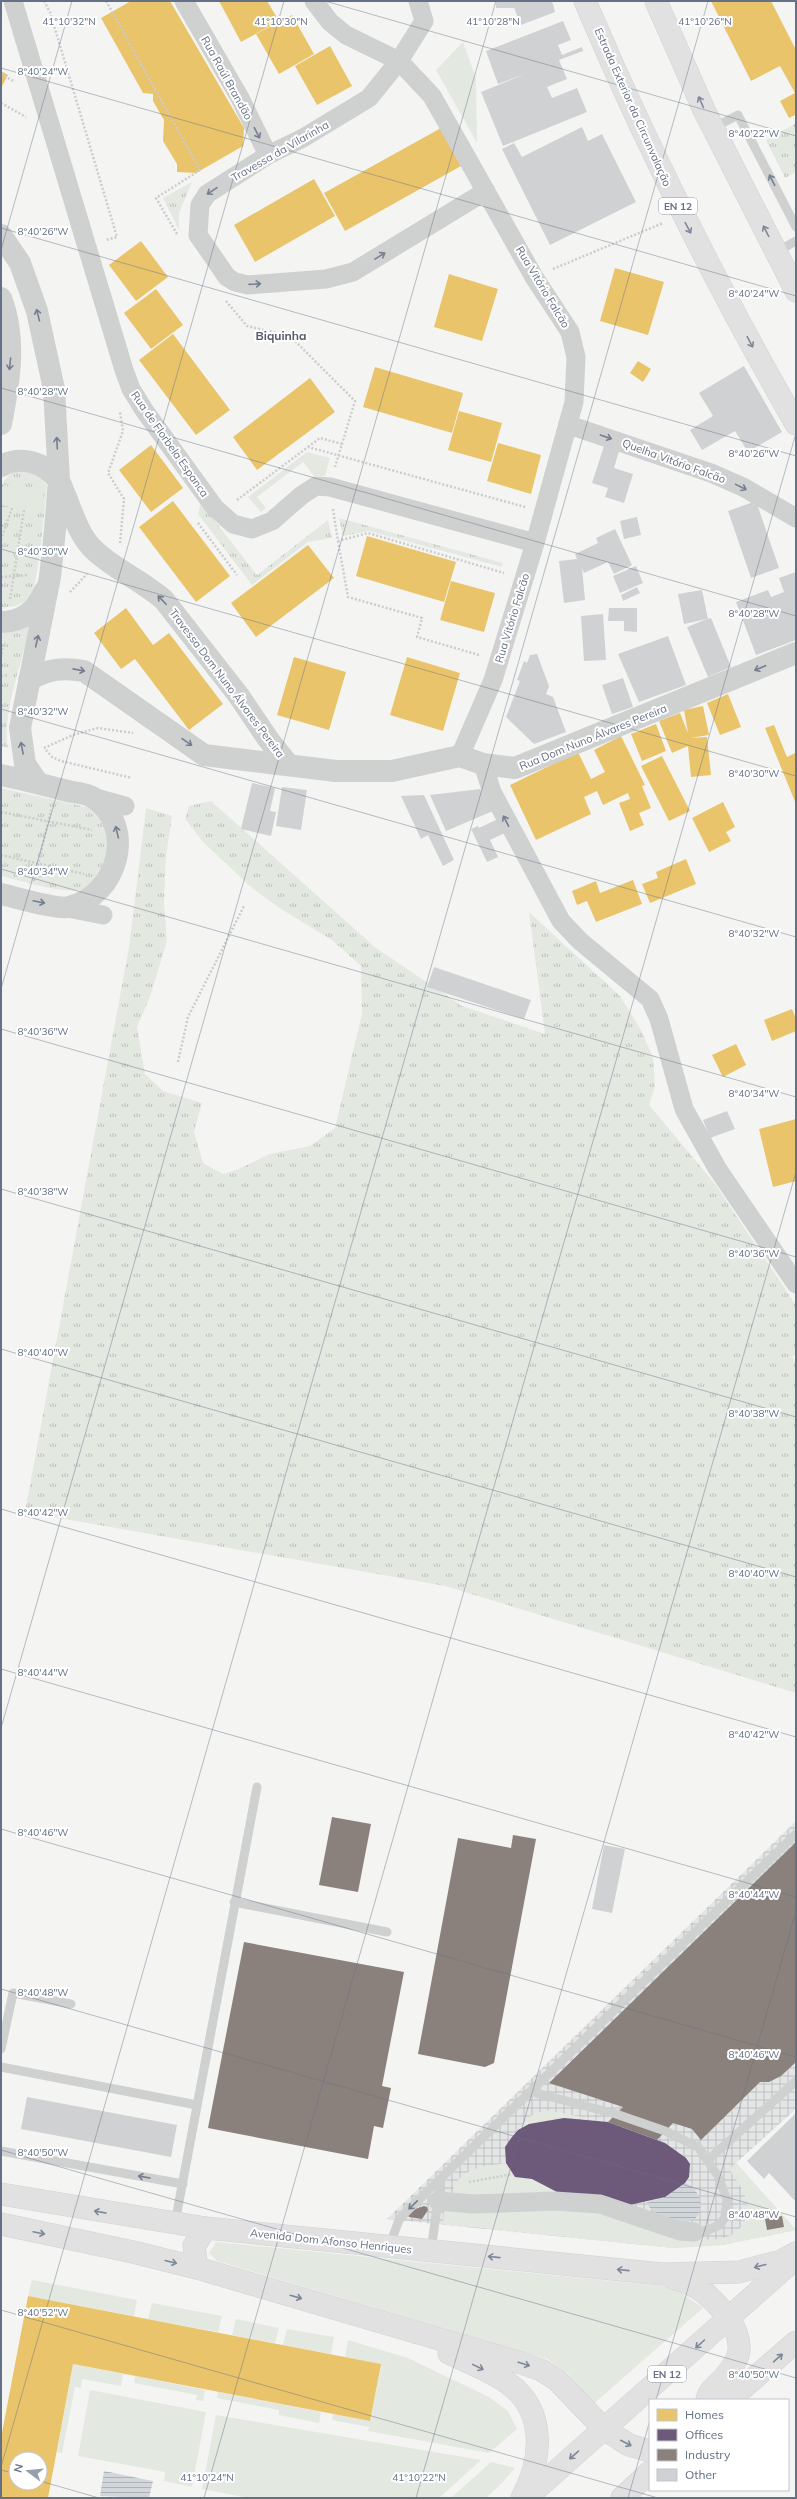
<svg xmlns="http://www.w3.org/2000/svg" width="797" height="2499" font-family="Mulish,sans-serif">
<defs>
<pattern id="industrial-grid" width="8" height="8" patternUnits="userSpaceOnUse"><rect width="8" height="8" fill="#e4e6e6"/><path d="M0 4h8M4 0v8" fill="none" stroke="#bcbfc0"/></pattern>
<pattern id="grass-tufts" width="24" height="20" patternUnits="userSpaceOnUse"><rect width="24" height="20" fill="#e3e8e1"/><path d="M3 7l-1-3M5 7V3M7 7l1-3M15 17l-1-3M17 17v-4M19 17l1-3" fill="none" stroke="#bcc0bc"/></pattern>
<pattern id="water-rules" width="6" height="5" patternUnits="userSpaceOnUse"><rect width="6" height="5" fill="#d0d6da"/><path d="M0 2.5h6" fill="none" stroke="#acb2b6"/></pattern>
</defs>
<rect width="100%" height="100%" fill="#f4f5f3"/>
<!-- industrial -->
<path fill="url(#industrial-grid)" d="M796,1821V2109L736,2163L796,2230L722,2245L673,2248L387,2219Z"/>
<!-- grass -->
<path fill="url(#grass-tufts)" d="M796,123V172L785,178L766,140Z
M192,182L179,213V230L163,198Z
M27,470L42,477L47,487C45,505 38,585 31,595C24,605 12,608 1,607V488C6,474 13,471 27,470Z
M201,503L257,575L328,520L332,538L308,542L252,585L198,514Z
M339,518L503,563L502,567L369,531L343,536Z
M31,626C23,657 1,719 8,748L1,746V632Z
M1,788L86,807C97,812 110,827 110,840C110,855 95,888 80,890C58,893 23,881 1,876Z
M211,801L376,948L462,1006L545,1034L529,912L620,996L641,1030L653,1058L655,1086L649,1105L715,1184L796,1305V1353L792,1357L796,1363V1693L445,1586L25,1512L129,947L146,808L172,816L166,856L164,903L167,941L150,997L137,1027L145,1074L163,1091L202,1103L194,1132L203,1163L223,1174L239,1169L270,1154L310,1146L335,1128L362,1013L361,966L332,940L281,909L252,888L203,842L185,819L189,806Z"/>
<!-- garden -->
<path fill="#e3e8e1" d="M463,42L476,78L477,143L436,70Z
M307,452L330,458L325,476H314L303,462L257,497L266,508L261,512L248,497Z
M4,485L44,492L41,512L1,505Z
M546,2110L608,2122C577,2117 547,2115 518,2130L530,2116Z
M506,2163L515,2177L532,2179L559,2193L452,2195C456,2168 484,2166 506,2163Z
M736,2163L796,2230L722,2245L673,2248L443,2224L444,2211C492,2210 541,2206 588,2212C623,2216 719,2264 743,2224C755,2203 740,2186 729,2169Z
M216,2242L673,2287L703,2308L590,2407L568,2373L547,2359L217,2261L209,2253Z
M32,2280L137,2300L134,2316L28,2296Z
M152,2303L222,2316L218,2332L148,2319Z
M236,2319L279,2328L275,2343L232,2335Z
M287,2329L334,2337L331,2354L283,2345Z
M348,2340L408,2358L489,2397L508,2411L517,2429L489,2453L368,2431L369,2427L332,2420L333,2414L370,2421L381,2364L345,2357Z
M73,2364L123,2374L121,2386L82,2379L81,2388L75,2387L62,2453L57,2452Z
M135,2376L205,2390L203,2401L196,2400L197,2395L134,2383Z
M90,2390L206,2412L192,2487L164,2481L165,2472L78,2456Z
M218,2392L321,2412L319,2423L279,2415V2410L217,2398Z
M216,2415L481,2460L439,2498H249L202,2489Z
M491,2462L515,2468L503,2482L486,2498H451Z"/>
<!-- water -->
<path fill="url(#water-rules)" d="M685,2183C706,2191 706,2223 684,2222C679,2222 673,2219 669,2218C659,2214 652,2212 646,2203L665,2197Z
M104,2471L153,2481L149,2498L100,2496Z"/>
<!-- homes -->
<path fill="#e9c46a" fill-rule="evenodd" d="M131,1H170L244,128L243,146L196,173L177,172V164L163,141L164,120L153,101V94L143,93L101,18Z
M219,1H267L279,21L241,42Z
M711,1H771L796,50V118L795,115L789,118L780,101L795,93L780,66L751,81Z
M292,15L314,54L279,74L256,34Z
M330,46L352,86L317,105L295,66Z
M1,71L8,75L1,88Z
M441,128L461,166L345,231L324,193Z
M314,179L335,216L255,262L234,225Z
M141,241L168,277L136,301L109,265Z
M615,268L664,282L648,335L600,321Z
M449,274L498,289L482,341L434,327Z
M156,289L183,325L151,349L124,313Z
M173,334L230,410L196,435L139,360Z
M638,361L651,369L643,382L630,373Z
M375,367L463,393L452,433L363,407Z
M310,378L335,412L257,470L233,437Z
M459,411L502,423L491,462L448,450Z
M498,443L541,455L531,494L487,481Z
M151,445L183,488L151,512L119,470Z
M173,501L230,576L196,602L139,527Z
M367,536L456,562L444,602L356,576Z
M308,545L334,578L256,637L231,603Z
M451,581L495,593L484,632L440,620Z
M126,608L153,645L169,633L223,704L189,730L135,659L121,669L94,633Z
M294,657L346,672L329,730L277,715Z
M407,657L460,673L443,731L390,715Z
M728,694L741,727L720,735L707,703Z
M703,706L709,735L690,738L707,737L711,775L691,777L688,746L672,753L659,721L680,713L688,733L684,710Z
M656,724L666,751L642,761L631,734Z
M774,725L787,757L795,753L796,756V804L765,728Z
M621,736L645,785L642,786L651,808L639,813L644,825L630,831L619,803L630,799L628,793L603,805L597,791L584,797L591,814L536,840L510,785L578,752L591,779L605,772L594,750Z
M662,756L690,811L669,821L641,766Z
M723,802L735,827L726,832L731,841L709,852L692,818Z
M686,859L696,884L650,903L642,884L658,878L656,872Z
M633,880L642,904L596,922L587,901L577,905L572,891L596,881L600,893Z
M792,1009L796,1019V1031L772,1041L764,1020Z
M736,1044L746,1065L723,1077L712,1055Z
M796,1119V1181L773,1187L759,1129Z
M28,2296L381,2364L370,2421L73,2364L48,2498H1V2438ZM16,2459H40V2483H16Z"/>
<!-- offices -->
<path fill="#6d597a" d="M564,2118L608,2122L665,2143L686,2158L690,2164L689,2177L685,2183L665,2197L625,2206L559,2193L532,2179L515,2177L506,2163L505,2147L512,2137L518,2130L529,2124Z"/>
<!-- industry -->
<path fill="#8a817c" d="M332,1817L371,1824L358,1892L319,1885Z
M513,1835L536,1839L494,2063L485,2067L418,2054L458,1838L511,1848Z
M796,1842V2062L781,2076L769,2082H760L701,2140L692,2129L673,2123L657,2140L608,2122L623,2107L549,2083Z
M244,1942L404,1972L382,2086L391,2088L383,2128L374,2126L368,2159L208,2128Z
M424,2206L427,2207L428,2210L422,2219L409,2217L408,2215L415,2209Z
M782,2216L784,2227L767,2230L765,2219Z"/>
<!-- building -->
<path fill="#d0d1d2" d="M552,1L555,12L521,25L514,8H496V2Z
M563,21L571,40L558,45L562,55L582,47L583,51L559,60L567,79L547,87L552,98L577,88L587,112L503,146L481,92L525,74L498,84L486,51Z
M582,127L588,141L602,134L636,202L550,245L502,149L514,143L522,157Z
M744,366L782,432L748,452L735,431L702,450L690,430L713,416L699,393Z
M604,446L619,451L614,468L633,474L624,503L605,497L608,488L592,483Z
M756,501L779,568L751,578L728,511Z
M637,517L641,535L624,539L620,521Z
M615,529L632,565L614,574L608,562L584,573L582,568L585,600L564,603L559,561L577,559L575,554L598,543L596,538Z
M636,566L643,583L620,593L613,576Z
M796,572V640L756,655L736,602L768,590L771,597L784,592L779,578Z
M637,587L640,593L623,601L621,595Z
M702,590L708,619L711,618L731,667L708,677L687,627L707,619L684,624L678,594Z
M609,608H637V632L624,631V621H608Z
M603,614L606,660L584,661L581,616Z
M668,636L686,685L639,702L618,654Z
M537,654L549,686L546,694L553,697L566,732L534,744L506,717L520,681L517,680L524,661L527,663L530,655Z
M623,678L633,707L612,714L602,685Z
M252,783L275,788L270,811L276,812L271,836L241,829Z
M282,787L307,790L301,830L276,826Z
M480,789L493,811L446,831L430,795Z
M424,795L454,860L443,866L428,835L421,839L401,796Z
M498,819L507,832L490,840L498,857L487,862L471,829L478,826L479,828Z
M434,967L531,1000L524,1019L427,987Z
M727,1111L735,1129L710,1138L703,1120Z
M604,1845L625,1849L612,1913L592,1909Z
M27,2097L177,2125L171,2157L21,2129Z
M796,2113V2202L769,2173L764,2179L747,2161Z"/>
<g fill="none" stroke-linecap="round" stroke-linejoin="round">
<defs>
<path id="secondary" d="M1,2194L206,2228L662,2274L739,2272L781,2261L796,2253
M1,2224L133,2252L197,2268L521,2363L541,2370L557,2380L604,2429
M197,2268L194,2246L206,2228
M673,2278C701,2286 711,2297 729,2318
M449,2353C469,2363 492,2371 509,2384C547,2412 542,2461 522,2498"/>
<path id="primary" d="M585,1C647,148 717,286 796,424
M656,1L704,110L796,291
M707,2400C708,2392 714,2388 719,2383C741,2360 746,2346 729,2318
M729,2400L796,2342
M604,2429L629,2445L650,2451
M526,2498L796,2258
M622,2498L650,2472"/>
</defs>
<!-- secondary casing -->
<use href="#secondary" stroke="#d0d2d3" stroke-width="23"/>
<!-- primary casing -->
<use href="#primary" stroke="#d0d2d2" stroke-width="23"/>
<!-- path -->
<path stroke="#cccccd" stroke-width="2.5" stroke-dasharray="2 2" stroke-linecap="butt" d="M44,1L50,12L117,237L106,240
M106,1L201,172
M1,74L15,82
M1,103L26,117
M177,234L156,198L200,170
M553,269L663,223
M226,301L247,326L290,336L355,401L335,467
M308,447L320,438L342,444
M237,500L308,447L525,507
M333,509L338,541L368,533L504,573
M198,523L237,575
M1,540L12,508
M338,541L348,597L422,618L417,637L479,655
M120,543L124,499L108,473L123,431L120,412
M1,577L28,575
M70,592L87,574
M10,599L24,510
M1,658L3,644
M1,676L8,675
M44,748L73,735L98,728L133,733
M46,750L52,757L61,761L132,778
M1,812L92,830
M1,855L84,874
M34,881L51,810
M178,1062L188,1017L244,906
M469,2182L513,2174"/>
<!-- service -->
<path stroke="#cfd0d0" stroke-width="9" d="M713,128L738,115L796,227
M776,252L796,241
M234,1902L387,1932
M1,2049L13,1993L71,2004
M1,2067L197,2105
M532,2092L616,2114L665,2131L698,2147L718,2176L727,2200L725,2217L720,2225L708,2230L694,2232
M1,2151L183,2184
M708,2160L796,2081
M175,2223L257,1787
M389,2247L399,2220L405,2213L796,1834
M431,2251L441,2178"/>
<!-- minor -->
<path stroke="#cfd0d0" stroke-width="19" d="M13,1L124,370L131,389L144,410L215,508L233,524L252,529L272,521L302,495L316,486L330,487L535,543
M184,1L240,98L268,155
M314,1L330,22L346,35L399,61L432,96L534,277L570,332L576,357L574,402L535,543L493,680L460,756
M418,1L424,21L399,61L369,98L303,138L268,155L207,194L200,205L198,235L227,277L235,282L248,285L326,279L353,272L486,191
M569,425L711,473L743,487L796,518
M483,764L492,792L561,921L580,941L650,999L659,1019L684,1109L717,1168L796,1284
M92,797L125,806
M68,908L103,915
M438,2201L473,2204L555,2201L600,2204L680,2231L694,2232"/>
<!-- tertiary -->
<path stroke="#cfd0d0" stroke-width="22" d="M1,235L20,263L37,311L54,389L59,480L55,530L50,577L20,728L25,764L38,783
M1,298C17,339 9,383 1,424
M1,466C21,455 44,462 58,480C62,484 63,492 66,497C73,515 79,534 92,548C114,570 142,580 164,600L239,696L268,739L288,764
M1,622C23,622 37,610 45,590
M29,680C48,669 63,667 84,671L204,755L336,771H392L460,756L483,764L515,768L796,653
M1,775C25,780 48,786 72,792C78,793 87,794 92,797C138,825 118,896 69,907C59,910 14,897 1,894"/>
<!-- secondary -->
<use href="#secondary" stroke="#e1e1e2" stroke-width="22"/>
<!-- primary -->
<use href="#primary" stroke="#e1e1e2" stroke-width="22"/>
</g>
<!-- one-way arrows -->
<defs><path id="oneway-shaft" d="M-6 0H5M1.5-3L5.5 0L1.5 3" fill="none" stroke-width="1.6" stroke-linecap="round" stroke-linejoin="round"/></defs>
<g stroke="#7d8798">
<use href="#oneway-shaft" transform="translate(701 102) rotate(-114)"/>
<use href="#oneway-shaft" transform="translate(688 228) rotate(62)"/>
<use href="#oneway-shaft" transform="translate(766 231) rotate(-117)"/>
<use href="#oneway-shaft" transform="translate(750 342) rotate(62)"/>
<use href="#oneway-shaft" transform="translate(100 2212) rotate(-170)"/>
<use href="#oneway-shaft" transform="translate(39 2233) rotate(12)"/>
<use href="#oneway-shaft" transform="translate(494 2257) rotate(-174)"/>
<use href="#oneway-shaft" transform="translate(171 2262) rotate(14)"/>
<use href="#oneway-shaft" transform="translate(760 2266) rotate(165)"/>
<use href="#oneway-shaft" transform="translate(623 2270) rotate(-174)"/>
<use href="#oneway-shaft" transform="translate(296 2297) rotate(16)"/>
<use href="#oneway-shaft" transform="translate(700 2344) rotate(138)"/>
<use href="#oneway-shaft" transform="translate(778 2358) rotate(-41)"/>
<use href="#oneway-shaft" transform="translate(524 2364) rotate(18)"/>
<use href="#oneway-shaft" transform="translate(478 2367) rotate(26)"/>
<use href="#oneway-shaft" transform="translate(626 2443) rotate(27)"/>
<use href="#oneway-shaft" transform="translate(574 2455) rotate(139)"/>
</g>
<g stroke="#747e90">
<use href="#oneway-shaft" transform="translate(257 133) rotate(63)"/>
<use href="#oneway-shaft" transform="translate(772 180) rotate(-117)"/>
<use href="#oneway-shaft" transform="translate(212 191) rotate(146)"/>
<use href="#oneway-shaft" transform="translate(380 256) rotate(-31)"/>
<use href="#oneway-shaft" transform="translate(255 284) rotate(-4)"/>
<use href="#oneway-shaft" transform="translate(38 315) rotate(-104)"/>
<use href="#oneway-shaft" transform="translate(10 364) rotate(96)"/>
<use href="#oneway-shaft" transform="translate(606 437) rotate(19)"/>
<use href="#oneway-shaft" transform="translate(57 443) rotate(-93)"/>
<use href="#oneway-shaft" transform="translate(741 487) rotate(26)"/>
<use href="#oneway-shaft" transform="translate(162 600) rotate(-134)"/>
<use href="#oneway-shaft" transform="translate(37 641) rotate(-77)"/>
<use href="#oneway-shaft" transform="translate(760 668) rotate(157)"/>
<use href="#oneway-shaft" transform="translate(79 670) rotate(11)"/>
<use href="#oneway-shaft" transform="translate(187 742) rotate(35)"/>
<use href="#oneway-shaft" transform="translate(22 748) rotate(-101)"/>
<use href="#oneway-shaft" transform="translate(506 821) rotate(-117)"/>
<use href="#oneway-shaft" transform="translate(117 832) rotate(-103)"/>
<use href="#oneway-shaft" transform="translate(39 902) rotate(12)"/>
<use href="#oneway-shaft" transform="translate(144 2177) rotate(-170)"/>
<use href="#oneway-shaft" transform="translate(413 2205) rotate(136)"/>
</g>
<!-- ticks -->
<path fill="none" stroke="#647085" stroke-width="1" stroke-opacity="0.45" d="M325,1L796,136M1,68L796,296M1,228L796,456M1,250L72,1M1,388L796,616M1,549L796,776M1,709L796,937M1,869L796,1097M1,989L284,1M1,1029L796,1257M1,1189L796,1417M1,1349L796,1577M1,1509L796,1737M1,1669L796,1897M1,1728L496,1M1,1829L796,2057M1,1989L796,2217M1,2150L796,2378M1,2310L658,2498M656,2400L796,1911M1,2467L708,1M1,2470L16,2474M40,2481L99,2498M204,2498L796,433M416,2498L796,1172M628,2498L650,2420"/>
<g text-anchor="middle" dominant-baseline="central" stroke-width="4" stroke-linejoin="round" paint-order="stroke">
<!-- shield labels -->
<g fill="#fff" stroke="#929baa" stroke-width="1">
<rect x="659" y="198" width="38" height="16" rx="3"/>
<rect x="648" y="2366" width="38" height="16" rx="3"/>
</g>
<g font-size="10" font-weight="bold" fill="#647085">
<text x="678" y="206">EN 12</text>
<text x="667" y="2374">EN 12</text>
</g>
<!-- street labels -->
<g font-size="11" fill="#647085" stroke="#fff">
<text transform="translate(227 78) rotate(61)">Rua Raúl Brandão</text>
<text transform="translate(633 107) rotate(66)">Estrada Exterior da Circunvalação</text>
<text transform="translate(280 151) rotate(-30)">Travessa da Vilarinha</text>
<text transform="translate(543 287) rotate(59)">Rua Vitório Falcão</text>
<text transform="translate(170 444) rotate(55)">Rua de Florbela Espanca</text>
<text transform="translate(674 461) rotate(20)">Quelha Vitório Falcão</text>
<text transform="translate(512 618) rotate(-73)">Rua Vitório Falcão</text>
<text transform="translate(227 683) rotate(53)">Travessa Dom Nuno Álvares Pereira</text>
<text transform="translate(593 737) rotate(-22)">Rua Dom Nuno Álvares Pereira</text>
<text transform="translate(331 2241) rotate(6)">Avenida Dom Afonso Henriques</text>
</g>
<!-- neighbourhood labels -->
<g font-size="12" font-weight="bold" fill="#525b69" stroke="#fff">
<text x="281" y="335">Biquinha</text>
</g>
</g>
<g font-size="10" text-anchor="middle" fill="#647085" stroke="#fff" stroke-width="4" stroke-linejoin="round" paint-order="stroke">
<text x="69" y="25">41°10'32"N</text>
<text x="281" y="25">41°10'30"N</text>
<text x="493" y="25">41°10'28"N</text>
<text x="705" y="25">41°10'26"N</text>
<text x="43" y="75">8°40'24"W</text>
<text x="754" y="137">8°40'22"W</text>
<text x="43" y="235">8°40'26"W</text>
<text x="754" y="297">8°40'24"W</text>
<text x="43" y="395">8°40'28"W</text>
<text x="754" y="457">8°40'26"W</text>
<text x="43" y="555">8°40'30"W</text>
<text x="754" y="617">8°40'28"W</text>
<text x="43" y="715">8°40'32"W</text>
<text x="754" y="777">8°40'30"W</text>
<text x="43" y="875">8°40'34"W</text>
<text x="754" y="937">8°40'32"W</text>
<text x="43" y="1035">8°40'36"W</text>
<text x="754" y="1097">8°40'34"W</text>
<text x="43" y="1195">8°40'38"W</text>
<text x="754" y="1257">8°40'36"W</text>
<text x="43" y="1356">8°40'40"W</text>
<text x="754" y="1417">8°40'38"W</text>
<text x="43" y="1516">8°40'42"W</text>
<text x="754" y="1577">8°40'40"W</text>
<text x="43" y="1676">8°40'44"W</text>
<text x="754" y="1738">8°40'42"W</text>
<text x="43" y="1836">8°40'46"W</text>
<text x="754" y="1898">8°40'44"W</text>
<text x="43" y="1996">8°40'48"W</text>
<text x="754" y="2058">8°40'46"W</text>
<text x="43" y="2156">8°40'50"W</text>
<text x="754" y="2218">8°40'48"W</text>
<text x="43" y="2316">8°40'52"W</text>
<text x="754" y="2378">8°40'50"W</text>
<text x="207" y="2481">41°10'24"N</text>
<text x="419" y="2481">41°10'22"N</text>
</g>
<!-- border -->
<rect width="797" height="2499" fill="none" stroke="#647085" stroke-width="4"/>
<!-- legend -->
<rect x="649" y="2399" width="140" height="92" fill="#ffffff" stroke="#c1c6ce"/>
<rect x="657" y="2409" width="20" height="12" fill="#e9c46a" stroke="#c1c6ce"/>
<text x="685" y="2419" font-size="12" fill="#647085">Homes</text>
<rect x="657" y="2429" width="20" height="12" fill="#6d597a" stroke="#c1c6ce"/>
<text x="685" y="2439" font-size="12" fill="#647085">Offices</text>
<rect x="657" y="2449" width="20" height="12" fill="#8a817c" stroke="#c1c6ce"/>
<text x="685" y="2459" font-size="12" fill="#647085">Industry</text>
<rect x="657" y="2469" width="20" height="12" fill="#d0d1d2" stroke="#c1c6ce"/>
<text x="685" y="2479" font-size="12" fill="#647085">Other</text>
<!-- north arrow -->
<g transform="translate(28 2471) rotate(286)"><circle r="19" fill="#ffffff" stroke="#c1c6ce"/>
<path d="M0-3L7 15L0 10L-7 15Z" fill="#969fac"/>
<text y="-6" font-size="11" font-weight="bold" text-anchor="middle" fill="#647085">N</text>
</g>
</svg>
